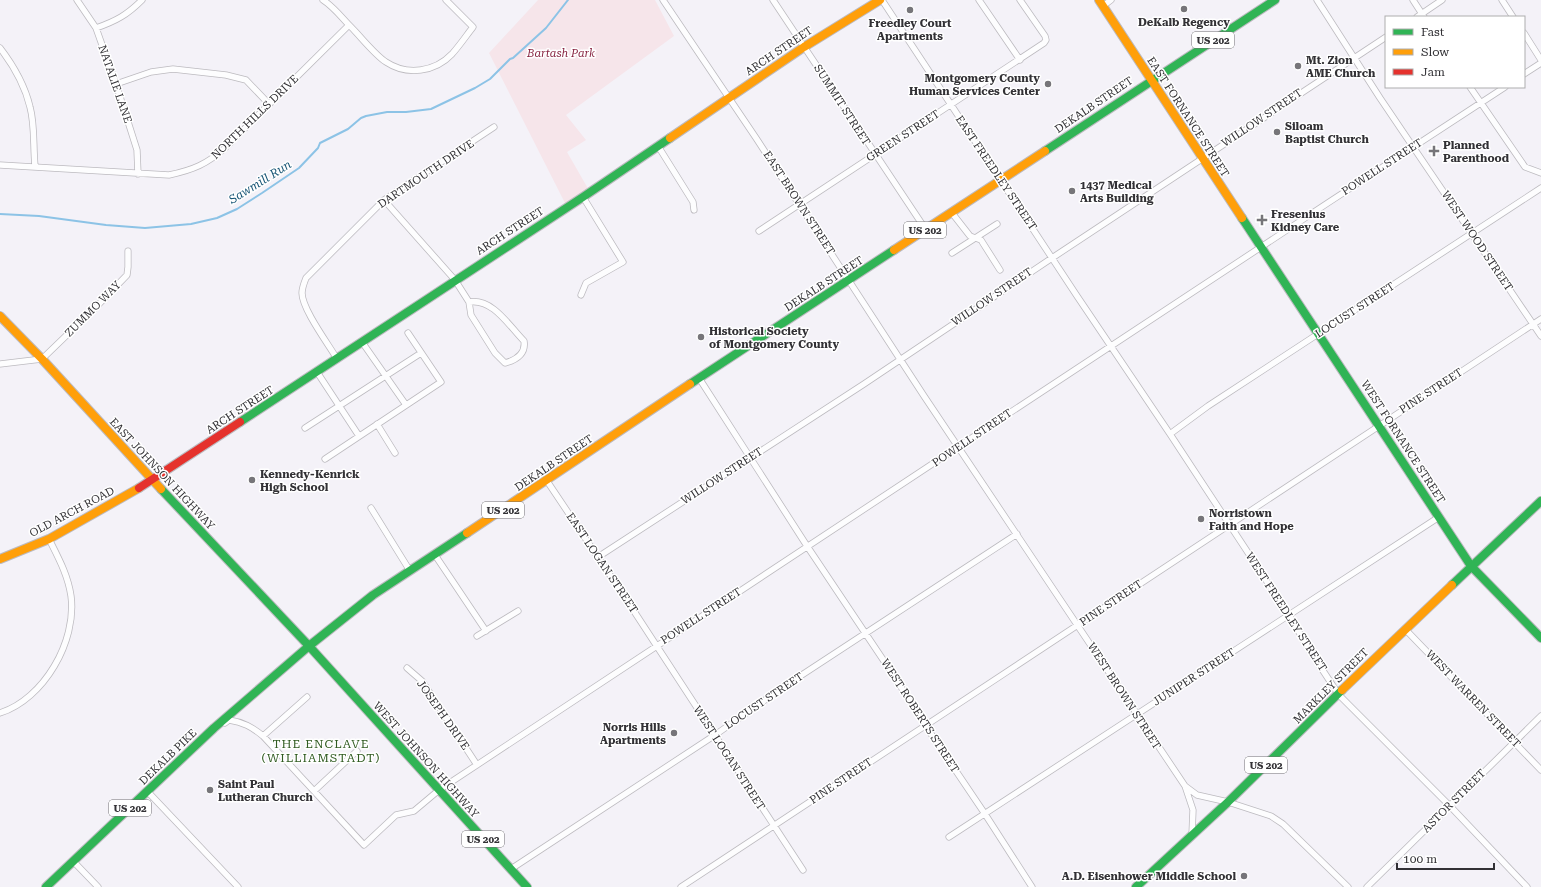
<svg xmlns="http://www.w3.org/2000/svg" width="1541" height="887" font-family="'Roboto Serif',serif">
<rect width="100%" height="100%" fill="#f4f2f8"/>
<!-- green -->
<path fill="#f6e5ea" d="M538,0H655L674,36L566,115L586,140L567,152L590,192L567,207L489,53Z"/>
<g fill="none" stroke-linecap="round" stroke-linejoin="round">
<!-- stream -->
<path stroke="#8cc3e6" stroke-width="2" d="M0,214L39,216L106,225L145,228L191,224L217,218L237,209L262,193L299,168L318,148L320,143L348,129L361,118L366,116L387,112H406L431,109L475,88L490,79L510,59L513,58L546,28L568,0"/>
<defs>
<path id="street" d="M77,0L96,28L116,84L137,150L138,174
M323,0C334,7 342,18 351,27C361,37 375,55 386,62C407,76 435,72 452,54C460,45 466,36 473,27L446,0
M663,0L756,138L924,396L1185,786L1197,795L1228,802L1271,816L1283,824L1348,887
M773,0L926,230
M882,0L1077,296L1170,434L1289,615L1310,651L1339,695L1449,805L1527,887
M979,0L1020,60
M1317,0L1380,98L1541,336
M1413,0L1424,17
M1502,0L1513,17
M1103,6L1111,0
M1417,17L1442,0
M96,28C116,21 127,15 142,0
M1524,33L1541,60
M0,48C13,65 25,86 30,107C35,125 33,146 35,166
M1524,74L1541,63
M116,84L151,72L173,69L226,75L246,80L269,104
M1470,87L1525,167L1541,173
M658,146L693,202L694,210
M0,165L169,175C193,170 207,164 225,148L349,25
M384,200L455,280L469,302L471,315L495,353L505,363C516,360 526,354 524,341C509,326 493,298 469,302
M952,213L970,236L981,240L1000,270
M759,231L1044,43L1046,40L1045,36L1020,0
M952,253L997,224
M581,295L586,283L623,262L583,197
M362,342L406,405
M337,359C329,345 302,309 302,293C302,288 304,283 306,278L384,200L494,127
M0,364L42,359L97,306L127,275L128,267V251
M317,372L359,436
M699,378L807,546L896,679L925,725L985,814L1032,887
M377,424L395,453
M305,428L421,353
M1170,434L1208,406L1541,188
M325,459L441,382L408,333
M547,481L628,602L803,870
M371,508L410,571
M435,555L486,631
M598,557L864,384L1052,258L1386,37
M1405,629L1541,770
M477,636L518,611
M407,668L422,681L477,765
M0,713C44,699 77,641 71,596C68,575 58,557 49,539
M225,723L229,720C243,722 252,727 263,736L364,845L396,815L414,811L439,790C611,675 785,562 958,447C1140,327 1322,206 1505,87
M263,736L307,697
M1185,786L1193,810L1192,834
M314,791L357,751
M148,792L238,887
M949,837L1439,517
M73,861L98,887
M511,869L715,735L785,686L1017,534
M681,887L1541,319
M1367,887L1541,716"/>
<path id="fast" d="M1045,151L1275,0
M1242,218L1471,566L1541,638
M690,384L894,250
M240,422L583,197L670,138
M161,489L309,646
M1452,585L1541,501
M309,646L527,887
M46,887L214,728L309,646L373,595L467,533
M1136,887L1228,802L1342,690"/>
<path id="slow" d="M1099,0L1242,218
M670,138L804,47L880,0
M894,250L1045,151
M0,316L42,359L161,489
M467,533L690,384
M0,559L49,539L139,488
M1342,690L1452,585"/>
<path id="jam" d="M139,488L240,422"/>
</defs>
<!-- street casing -->
<use href="#street" stroke="#bcbabf" stroke-width="7"/>
<!-- fast casing -->
<use href="#fast" stroke="#bcbabf" stroke-width="10"/>
<!-- slow casing -->
<use href="#slow" stroke="#bcbabf" stroke-width="10"/>
<!-- jam casing -->
<use href="#jam" stroke="#bcbabf" stroke-width="10"/>
<!-- street -->
<use href="#street" stroke="#fdfdfe" stroke-width="5.5"/>
<!-- fast -->
<use href="#fast" stroke="#30b455" stroke-width="8"/>
<!-- slow -->
<use href="#slow" stroke="#ff9f0a" stroke-width="8"/>
<!-- jam -->
<use href="#jam" stroke="#e5322d" stroke-width="8"/>
</g>
<!-- markers -->
<g fill="#767579" stroke="#fff" stroke-width="1.5">
<circle cx="1184" cy="9" r="4"/>
<circle cx="910" cy="10" r="4"/>
<circle cx="1298" cy="66" r="4"/>
<circle cx="1048" cy="84" r="4"/>
<circle cx="1277" cy="132" r="4"/>
<path d="M1432 145h4v4h4v4h-4v4h-4v-4h-4v-4h4z"/>
<circle cx="1072" cy="191" r="4"/>
<path d="M1260 214h4v4h4v4h-4v4h-4v-4h-4v-4h4z"/>
<circle cx="701" cy="337" r="4"/>
<circle cx="252" cy="480" r="4"/>
<circle cx="1201" cy="519" r="4"/>
<circle cx="674" cy="733" r="4"/>
<circle cx="210" cy="790" r="4"/>
<circle cx="1244" cy="876" r="4"/>
</g>
<g text-anchor="middle" dominant-baseline="central" stroke-width="3" stroke-linejoin="round" paint-order="stroke">
<!-- shield labels -->
<g fill="#fff" stroke="#706f72" stroke-width="1">
<rect x="1192" y="32" width="42" height="16" rx="3"/>
<rect x="904" y="222" width="42" height="16" rx="3"/>
<rect x="482" y="502" width="42" height="16" rx="3"/>
<rect x="1245" y="757" width="42" height="16" rx="3"/>
<rect x="109" y="800" width="42" height="16" rx="3"/>
<rect x="462" y="831" width="42" height="16" rx="3"/>
</g>
<g font-size="10" font-weight="bold" fill="#323135">
<text x="1213" y="40">US 202</text>
<text x="925" y="230">US 202</text>
<text x="503" y="510">US 202</text>
<text x="1266" y="765">US 202</text>
<text x="130" y="808">US 202</text>
<text x="483" y="839">US 202</text>
</g>
<!-- poi labels -->
<g font-size="11" font-weight="bold" fill="#323135" stroke="#fff" text-anchor="start">
<text x="1184" y="22" text-anchor="middle">DeKalb Regency</text>
<text x="910" y="23" text-anchor="middle">Freedley Court<tspan x="910" dy="13">Apartments</tspan></text>
<text x="1306" y="60">Mt. Zion<tspan x="1306" dy="13">AME Church</tspan></text>
<text x="1040" y="78" text-anchor="end">Montgomery County<tspan x="1040" dy="13">Human Services Center</tspan></text>
<text x="1285" y="126">Siloam<tspan x="1285" dy="13">Baptist Church</tspan></text>
<text x="1443" y="145">Planned<tspan x="1443" dy="13">Parenthood</tspan></text>
<text x="1080" y="185">1437 Medical<tspan x="1080" dy="13">Arts Building</tspan></text>
<text x="1271" y="214">Fresenius<tspan x="1271" dy="13">Kidney Care</tspan></text>
<text x="709" y="331">Historical Society<tspan x="709" dy="13">of Montgomery County</tspan></text>
<text x="260" y="474">Kennedy-Kenrick<tspan x="260" dy="13">High School</tspan></text>
<text x="1209" y="513">Norristown<tspan x="1209" dy="13">Faith and Hope</tspan></text>
<text x="666" y="727" text-anchor="end">Norris Hills<tspan x="666" dy="13">Apartments</tspan></text>
<text x="218" y="784">Saint Paul<tspan x="218" dy="13">Lutheran Church</tspan></text>
<text x="1236" y="876" text-anchor="end">A.D. Eisenhower Middle School</text>
</g>
<!-- street labels -->
<g font-size="11" fill="#323135" stroke="#fff">
<text transform="translate(779 51) rotate(-34)">ARCH STREET</text>
<text transform="translate(115 84) rotate(71)">NATALIE LANE</text>
<text transform="translate(842 105) rotate(57)">SUMMIT STREET</text>
<text transform="translate(1094 105) rotate(-34)">DEKALB STREET</text>
<text transform="translate(255 117) rotate(-44)">NORTH HILLS DRIVE</text>
<text transform="translate(1188 117) rotate(57)">EAST FORNANCE STREET</text>
<text transform="translate(1262 118) rotate(-34)">WILLOW STREET</text>
<text transform="translate(903 136) rotate(-33)">GREEN STREET</text>
<text transform="translate(1382 167) rotate(-33)">POWELL STREET</text>
<text transform="translate(996 173) rotate(56)">EAST FREEDLEY STREET</text>
<text transform="translate(426 174) rotate(-34)">DARTMOUTH DRIVE</text>
<text transform="translate(799 203) rotate(57)">EAST BROWN STREET</text>
<text transform="translate(510 231) rotate(-33)">ARCH STREET</text>
<text transform="translate(1477 241) rotate(56)">WEST WOOD STREET</text>
<text transform="translate(824 284) rotate(-33)">DEKALB STREET</text>
<text transform="translate(992 297) rotate(-34)">WILLOW STREET</text>
<text transform="translate(93 309) rotate(-45)">ZUMMO WAY</text>
<text transform="translate(1355 310) rotate(-33)">LOCUST STREET</text>
<text transform="translate(1431 391) rotate(-33)">PINE STREET</text>
<text transform="translate(240 410) rotate(-33)">ARCH STREET</text>
<text transform="translate(972 438) rotate(-34)">POWELL STREET</text>
<text transform="translate(1403 442) rotate(57)">WEST FORNANCE STREET</text>
<text transform="translate(554 463) rotate(-34)">DEKALB STREET</text>
<text transform="translate(162 474) rotate(47)">EAST JOHNSON HIGHWAY</text>
<text transform="translate(722 476) rotate(-33)">WILLOW STREET</text>
<text transform="translate(72 512) rotate(-28)">OLD ARCH ROAD</text>
<text transform="translate(602 563) rotate(56)">EAST LOGAN STREET</text>
<text transform="translate(1111 603) rotate(-34)">PINE STREET</text>
<text transform="translate(1286 612) rotate(57)">WEST FREEDLEY STREET</text>
<text transform="translate(701 616) rotate(-33)">POWELL STREET</text>
<text transform="translate(1194 677) rotate(-33)">JUNIPER STREET</text>
<text transform="translate(1331 686) rotate(-45)">MARKLEY STREET</text>
<text transform="translate(1124 696) rotate(57)">WEST BROWN STREET</text>
<text transform="translate(1473 699) rotate(46)">WEST WARREN STREET</text>
<text transform="translate(764 701) rotate(-34)">LOCUST STREET</text>
<text transform="translate(443 715) rotate(55)">JOSEPH DRIVE</text>
<text transform="translate(920 716) rotate(57)">WEST ROBERTS STREET</text>
<text transform="translate(168 757) rotate(-44)">DEKALB PIKE</text>
<text transform="translate(729 758) rotate(57)">WEST LOGAN STREET</text>
<text transform="translate(426 760) rotate(48)">WEST JOHNSON HIGHWAY</text>
<text transform="translate(841 781) rotate(-34)">PINE STREET</text>
<text transform="translate(1454 801) rotate(-45)">ASTOR STREET</text>
</g>
<!-- park labels -->
<g font-size="11" font-style="italic" fill="#882542" stroke="#fff">
<text x="561" y="53">Bartash Park</text>
</g>
<!-- water labels -->
<g font-size="12" font-style="italic" fill="#1a5777" stroke="#fff">
<text transform="translate(260 182) rotate(-32)">Sawmill Run</text>
</g>
<!-- neighbourhood labels -->
<g font-size="12" letter-spacing="1" fill="#305b21" stroke="#fff">
<text x="321" y="744">THE ENCLAVE<tspan x="321" dy="14">(WILLIAMSTADT)</tspan></text>
</g>
</g>
<!-- legend -->
<rect x="1385" y="16" width="140" height="72" fill="#ffffff" stroke="#adadae"/>
<rect x="1393" y="29" width="20" height="6" fill="#30b455" stroke="#adadae"/>
<text x="1421" y="36" font-size="12" fill="#323135">Fast</text>
<rect x="1393" y="49" width="20" height="6" fill="#ff9f0a" stroke="#adadae"/>
<text x="1421" y="56" font-size="12" fill="#323135">Slow</text>
<rect x="1393" y="69" width="20" height="6" fill="#e5322d" stroke="#adadae"/>
<text x="1421" y="76" font-size="12" fill="#323135">Jam</text>
<!-- scale -->
<path d="M1397 863v6h97v-6" fill="none" stroke="#323135" stroke-width="2"/>
<text x="1403" y="863" font-size="12" fill="#323135" stroke="#ffffff" stroke-width="3" paint-order="stroke">100 m</text>
</svg>
